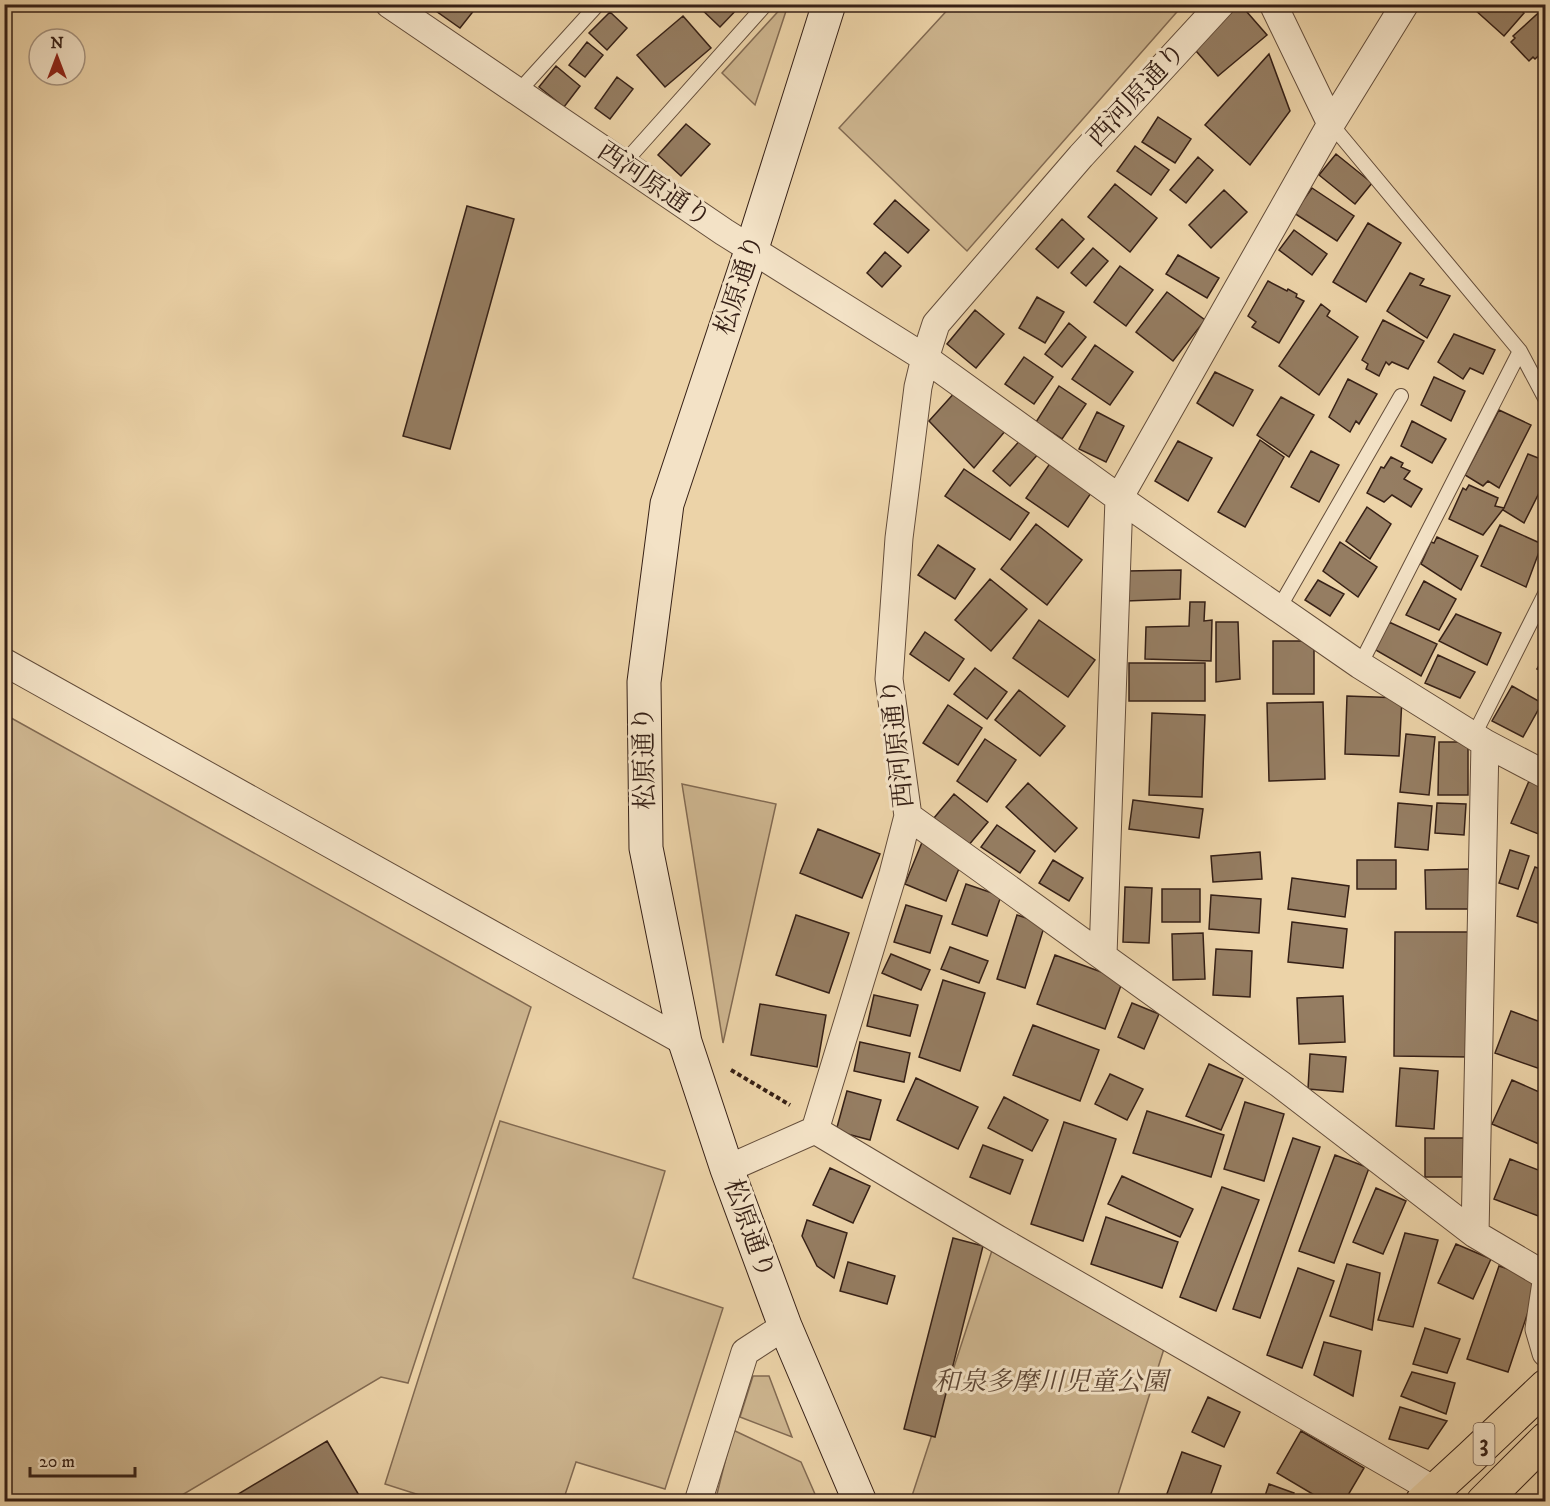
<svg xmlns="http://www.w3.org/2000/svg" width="1550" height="1506" font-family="'IM FELL DW Pica','Noto Serif JP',serif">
<rect width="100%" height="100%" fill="#ecd3a8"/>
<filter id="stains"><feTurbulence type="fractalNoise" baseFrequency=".00333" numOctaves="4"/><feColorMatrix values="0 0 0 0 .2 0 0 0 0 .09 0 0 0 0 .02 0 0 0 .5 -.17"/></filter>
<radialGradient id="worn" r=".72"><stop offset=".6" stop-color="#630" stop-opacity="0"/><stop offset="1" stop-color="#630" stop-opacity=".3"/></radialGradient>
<!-- green -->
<path fill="#cdb58f" stroke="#826a52" stroke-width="1.5" d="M784,5H788L755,105L722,73Z
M952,5H1183L967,251L839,128Z
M4,714L531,1007L408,1383L381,1377L172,1501H5Z
M682,784L776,804L723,1043Z
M500,1121L665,1171L633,1278L723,1308L665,1489L576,1462L563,1501H438L385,1484Z
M996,1238L1168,1336L1116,1501L910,1502Z
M753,1376H769L792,1437L740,1417Z
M733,1430L801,1462L818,1501L715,1502Z"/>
<!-- building -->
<path fill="#957d62" stroke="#362016" stroke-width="1.5" d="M426,4H479L460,28Z
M696,4H742L720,27Z
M1234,4H1240L1267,35L1218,76L1189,43Z
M1515,4L1524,13L1504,36L1474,9L1479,4Z
M1546,6V49L1535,59L1533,57L1529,61L1511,42L1515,38L1513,36Z
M610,12L627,28L607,50L589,33Z
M683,16L711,48L665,87L637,55Z
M587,42L603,55L585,77L569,65Z
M1269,54L1290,111L1250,165L1205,125Z
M556,66L580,86L564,107L539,87Z
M617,77L633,89L610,119L595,108Z
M1158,117L1191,139L1175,163L1142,142Z
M686,124L710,144L681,176L658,155Z
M1135,146L1169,170L1151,195L1117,171Z
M1336,154L1372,183L1355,204L1319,175Z
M1198,157L1213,170L1186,203L1170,190Z
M1115,184L1157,218L1130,252L1088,217Z
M1312,188L1354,216L1337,241L1294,213Z
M1224,190L1247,212L1211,248L1189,225Z
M895,200L929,230L908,253L874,224Z
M467,206L514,219L450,449L403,436Z
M1062,219L1084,239L1058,268L1036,249Z
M1368,223L1401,243L1366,302L1333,282Z
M1294,230L1327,254L1312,275L1279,250Z
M1093,248L1108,261L1086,286L1071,273Z
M885,252L901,266L882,287L867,273Z
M1178,255L1219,278L1207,298L1166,274Z
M1120,266L1153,290L1126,326L1094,302Z
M1410,273L1424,279L1420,285L1450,296L1427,338L1387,311Z
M1268,281L1287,291L1288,289L1297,294L1296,297L1304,301L1279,343L1252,327L1256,322L1248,316Z
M1167,292L1205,320L1173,361L1136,332Z
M1037,297L1064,312L1045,343L1019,328Z
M1321,304L1330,311L1327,316L1358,337L1319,395L1279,366Z
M975,310L1004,334L976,368L947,344Z
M1383,320L1424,341L1408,369L1392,362L1389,365L1386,362L1379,376L1366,369L1368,364L1362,360Z
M1069,323L1086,337L1062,367L1045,354Z
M1454,334L1495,350L1483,374L1470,368L1463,379L1438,362Z
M1095,345L1133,372L1110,405L1072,379Z
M1024,357L1053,377L1034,404L1005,384Z
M1215,372L1253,390L1233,426L1197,403Z
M1434,377L1465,391L1451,421L1421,405Z
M1348,379L1377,394L1359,424L1356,421L1350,432L1329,417Z
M1059,386L1086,404L1062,439L1036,422Z
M957,390L1006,430L974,468L929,421Z
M1281,397L1314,415L1289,457L1257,435Z
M1499,410L1531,425L1499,488L1488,481L1483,486L1465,475Z
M1097,412L1124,426L1106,462L1079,449Z
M1412,421L1446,439L1432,463L1401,446Z
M1022,438L1039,453L1010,486L993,471Z
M1260,440L1284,457L1245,527L1218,512Z
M1178,441L1212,458L1188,501L1155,481Z
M1311,451L1339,465L1319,502L1291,487Z
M1528,454L1546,461V479L1524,523L1503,510Z
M1391,457L1403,463L1401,467L1410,471L1404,479L1422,489L1411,507L1392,495L1384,502L1367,493L1381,467L1384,468Z
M1051,462L1093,490L1068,527L1026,498Z
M964,469L1029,513L1010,540L945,496Z
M1469,485L1498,498L1495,506L1504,508L1483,535L1449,519L1463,488L1466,490Z
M1367,507L1391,524L1370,559L1346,541Z
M1036,524L1082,560L1047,605L1001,569Z
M1500,525L1542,544L1526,587L1481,566Z
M1437,537L1478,556L1461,590L1421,564L1431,542L1434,543Z
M1340,542L1377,567L1358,597L1323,571Z
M938,545L975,569L955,599L918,575Z
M1181,570L1180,599L1126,601L1127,571Z
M990,579L1027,609L991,651L955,620Z
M1318,580L1344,594L1330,616L1305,600Z
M1424,581L1456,599L1439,630L1406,615Z
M1190,602H1205L1204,621L1212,620L1211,661L1145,659L1146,627L1189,626Z
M1456,614L1501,633L1487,665L1439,641Z
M1039,620L1095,660L1068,697L1013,658Z
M1216,622H1238L1240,679L1216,682Z
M1389,622L1437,644L1421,676L1374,649Z
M925,632L964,659L949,681L910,654Z
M1273,641H1314V694H1273Z
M1546,653V674L1537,669Z
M1438,655L1475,672L1460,698L1425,683Z
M1129,663H1205V701H1129Z
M975,668L1007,692L987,719L954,694Z
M1512,686L1542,703L1523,737L1492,721Z
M1019,690L1065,726L1040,756L995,720Z
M1347,696L1402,698L1399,756L1345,754Z
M1323,702L1325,779L1269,781L1267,703Z
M948,705L982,728L958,765L923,743Z
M1152,713L1205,715L1202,797L1149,795Z
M1406,734L1435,737L1429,795L1400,792Z
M985,739L1016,760L987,802L957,781Z
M1439,742H1468V795H1438Z
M1529,781L1546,788V837L1511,823Z
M1028,783L1077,828L1055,852L1006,807Z
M954,794L988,822L968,846L934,818Z
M1133,800L1203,809L1199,838L1129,829Z
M1398,803L1432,806L1428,850L1395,847Z
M1437,803L1466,804L1464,835L1435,833Z
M997,825L1035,851L1020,873L981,847Z
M818,829L880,854L862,898L800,873Z
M923,840L964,856L946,901L905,884Z
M1510,850L1529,856L1518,889L1499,883Z
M1260,852L1262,879L1213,882L1211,856Z
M1053,860L1083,878L1069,901L1039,883Z
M1357,860H1396V889H1357Z
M1535,867L1546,871V926L1517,916Z
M1469,869L1470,909H1426L1425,870Z
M1292,878L1349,886L1345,917L1288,909Z
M966,884L1001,896L987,936L952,924Z
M1125,887L1152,888L1149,943L1123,942Z
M1162,889H1200V922H1162Z
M1211,895L1261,899L1259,933L1209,929Z
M906,905L942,916L930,953L894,942Z
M796,915L849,933L829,993L776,975Z
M1017,915L1045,924L1025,988L997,979Z
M1292,922L1347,929L1343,968L1288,962Z
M1395,932H1471L1470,1057L1394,1056Z
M1203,933L1205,979L1173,980L1172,934Z
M950,947L988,961L979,983L941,969Z
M1216,949L1252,951L1250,997L1213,995Z
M891,954L930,970L921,990L882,973Z
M1055,955L1123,980L1105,1029L1037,1004Z
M943,980L985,993L960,1071L919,1057Z
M874,995L918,1005L910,1036L867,1026Z
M1343,996L1345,1042L1299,1044L1297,998Z
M1132,1003L1159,1014L1144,1049L1118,1037Z
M760,1004L826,1015L817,1067L751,1055Z
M1511,1011L1546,1024V1071L1495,1053Z
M1033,1025L1099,1050L1080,1101L1013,1075Z
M860,1042L910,1053L904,1082L854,1071Z
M1310,1054L1346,1057L1343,1092L1308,1089Z
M1209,1064L1243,1079L1221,1130L1186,1116Z
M1400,1068L1438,1071L1434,1129L1396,1126Z
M1110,1074L1143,1089L1127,1120L1095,1104Z
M916,1078L978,1107L958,1149L897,1120Z
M1512,1080L1546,1095V1147L1492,1124Z
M847,1091L881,1100L870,1140L836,1131Z
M1004,1097L1048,1120L1032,1151L988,1128Z
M1245,1102L1284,1114L1264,1181L1224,1169Z
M1147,1111L1224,1135L1211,1177L1133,1153Z
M1064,1122L1116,1139L1083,1241L1031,1224Z
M1293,1138L1320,1147L1260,1318L1233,1309Z
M1425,1138H1465V1177H1425Z
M983,1145L1023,1160L1010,1194L970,1177Z
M1335,1155L1369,1168L1334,1263L1299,1251Z
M1510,1159L1546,1173V1204L1541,1217L1494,1199Z
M830,1168L870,1186L853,1223L813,1205Z
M1122,1176L1193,1209L1180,1237L1108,1204Z
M1222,1187L1259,1200L1216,1311L1180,1297Z
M1376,1188L1406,1201L1383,1254L1353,1242Z
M1106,1217L1178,1242L1162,1288L1091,1264Z
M807,1220L847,1233L834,1278L817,1266L802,1236Z
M1405,1233L1438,1240L1413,1327L1378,1320Z
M953,1238L983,1246L935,1437L904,1429Z
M1456,1244L1491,1259L1473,1299L1438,1283Z
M848,1262L895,1276L887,1304L840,1291Z
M1347,1264L1380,1273L1372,1330L1330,1316Z
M1499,1266L1539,1279L1508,1372L1467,1359Z
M1298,1268L1334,1281L1302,1368L1267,1355Z
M1425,1328L1460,1339L1447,1373L1413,1364Z
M1324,1342L1361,1351L1353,1396L1314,1375Z
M1412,1372L1455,1383L1446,1414L1401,1396Z
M1208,1397L1240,1412L1224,1447L1192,1432Z
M1400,1407L1447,1421L1428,1449L1389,1439Z
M1301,1431L1364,1468L1344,1502H1326L1277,1473Z
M327,1441L363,1502H225Z
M1182,1452L1221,1466L1208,1502H1164Z
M1269,1484L1294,1493L1291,1502H1263Z"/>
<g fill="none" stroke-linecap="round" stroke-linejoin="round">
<defs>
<path id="service" d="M519,91L598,4
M1331,124L1520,351L1546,400
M623,164L766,4
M1279,608L1401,396
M1360,665L1520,351
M1474,735L1546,592"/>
<path id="minor" d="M389,4L724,232L925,358L1119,498L1360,665L1485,743L1546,775
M1273,4L1331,124
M4,662L685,1042
M908,816L1280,1084L1475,1234L1546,1276
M1103,955L1119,498L1331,124L1405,4
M815,1130L996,1238L1434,1490
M727,1169L815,1130L893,874L908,816L889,679L899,538L918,387L925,358L936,324L1081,156L1221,4
M1475,1234L1485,743
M1546,1282L1539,1329L1546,1353
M698,1502L745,1352L785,1326"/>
<path id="secondary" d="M829,4L752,248L667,504L644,682L646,848L685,1042L727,1169L785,1326L860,1502"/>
<path id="primary" d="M1422,1502L1471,1457L1546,1386
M1483,1502L1546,1439"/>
</defs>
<!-- service casing -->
<use href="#service" stroke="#644d3a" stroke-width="16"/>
<!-- minor casing -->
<use href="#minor" stroke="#644d3a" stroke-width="29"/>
<!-- secondary casing -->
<use href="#secondary" stroke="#362016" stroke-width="35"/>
<!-- primary casing -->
<use href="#primary" stroke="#362016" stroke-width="35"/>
<!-- path -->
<path stroke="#362016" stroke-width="4" stroke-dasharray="4.5 3" stroke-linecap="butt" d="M731,1070L790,1105"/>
<!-- service -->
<use href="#service" stroke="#f3e2c6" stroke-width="14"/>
<!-- minor -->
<use href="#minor" stroke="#f3e2c6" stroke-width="27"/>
<!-- secondary -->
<use href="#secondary" stroke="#f3e2c6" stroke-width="33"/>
<!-- primary -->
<use href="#primary" stroke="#ecd3a8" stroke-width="33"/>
</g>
<g text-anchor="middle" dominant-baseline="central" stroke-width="6" stroke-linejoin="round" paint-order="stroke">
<!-- shield labels -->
<rect fill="#f3e2c6" stroke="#6f5a4b" stroke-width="1.5" x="1473.5" y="1423" width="21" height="42" rx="4.5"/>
<g font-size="24" font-weight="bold" fill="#362016">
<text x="1484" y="1444">3</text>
</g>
<!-- street labels -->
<g font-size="26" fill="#362016" stroke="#f3e2c6">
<text transform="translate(1137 95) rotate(-47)">西河原通り</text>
<text transform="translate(654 185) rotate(34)">西河原通り</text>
<text transform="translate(740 285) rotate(-72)">松原通り</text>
<text transform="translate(898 743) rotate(-96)">西河原通り</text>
<text transform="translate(645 758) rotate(-91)">松原通り</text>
<text transform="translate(749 1229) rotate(70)">松原通り</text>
</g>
<!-- park labels -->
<g font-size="26" font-style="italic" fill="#5c4534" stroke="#f3e2c6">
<text x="1051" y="1382">和泉多摩川児童公園</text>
</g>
</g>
<!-- margin -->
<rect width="1550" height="1506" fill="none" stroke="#ecd3a8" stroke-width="24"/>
<rect x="6" y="6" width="1538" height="1494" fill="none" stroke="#362016" stroke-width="3"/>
<rect x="12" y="12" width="1526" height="1482" fill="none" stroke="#362016" stroke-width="1.5"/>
<!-- north arrow -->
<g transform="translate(57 57)"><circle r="28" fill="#f3e2c6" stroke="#a79480" stroke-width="1.5"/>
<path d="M0-4.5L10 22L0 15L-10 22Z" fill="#8f2418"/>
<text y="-9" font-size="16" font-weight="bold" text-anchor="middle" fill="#362016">N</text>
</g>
<!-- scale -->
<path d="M30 1467v9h105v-9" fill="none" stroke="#362016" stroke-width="3"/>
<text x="39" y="1467" font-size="18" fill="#362016" stroke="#f3e2c6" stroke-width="4.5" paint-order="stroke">20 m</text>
<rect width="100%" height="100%" filter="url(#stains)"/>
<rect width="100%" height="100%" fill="url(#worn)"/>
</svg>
